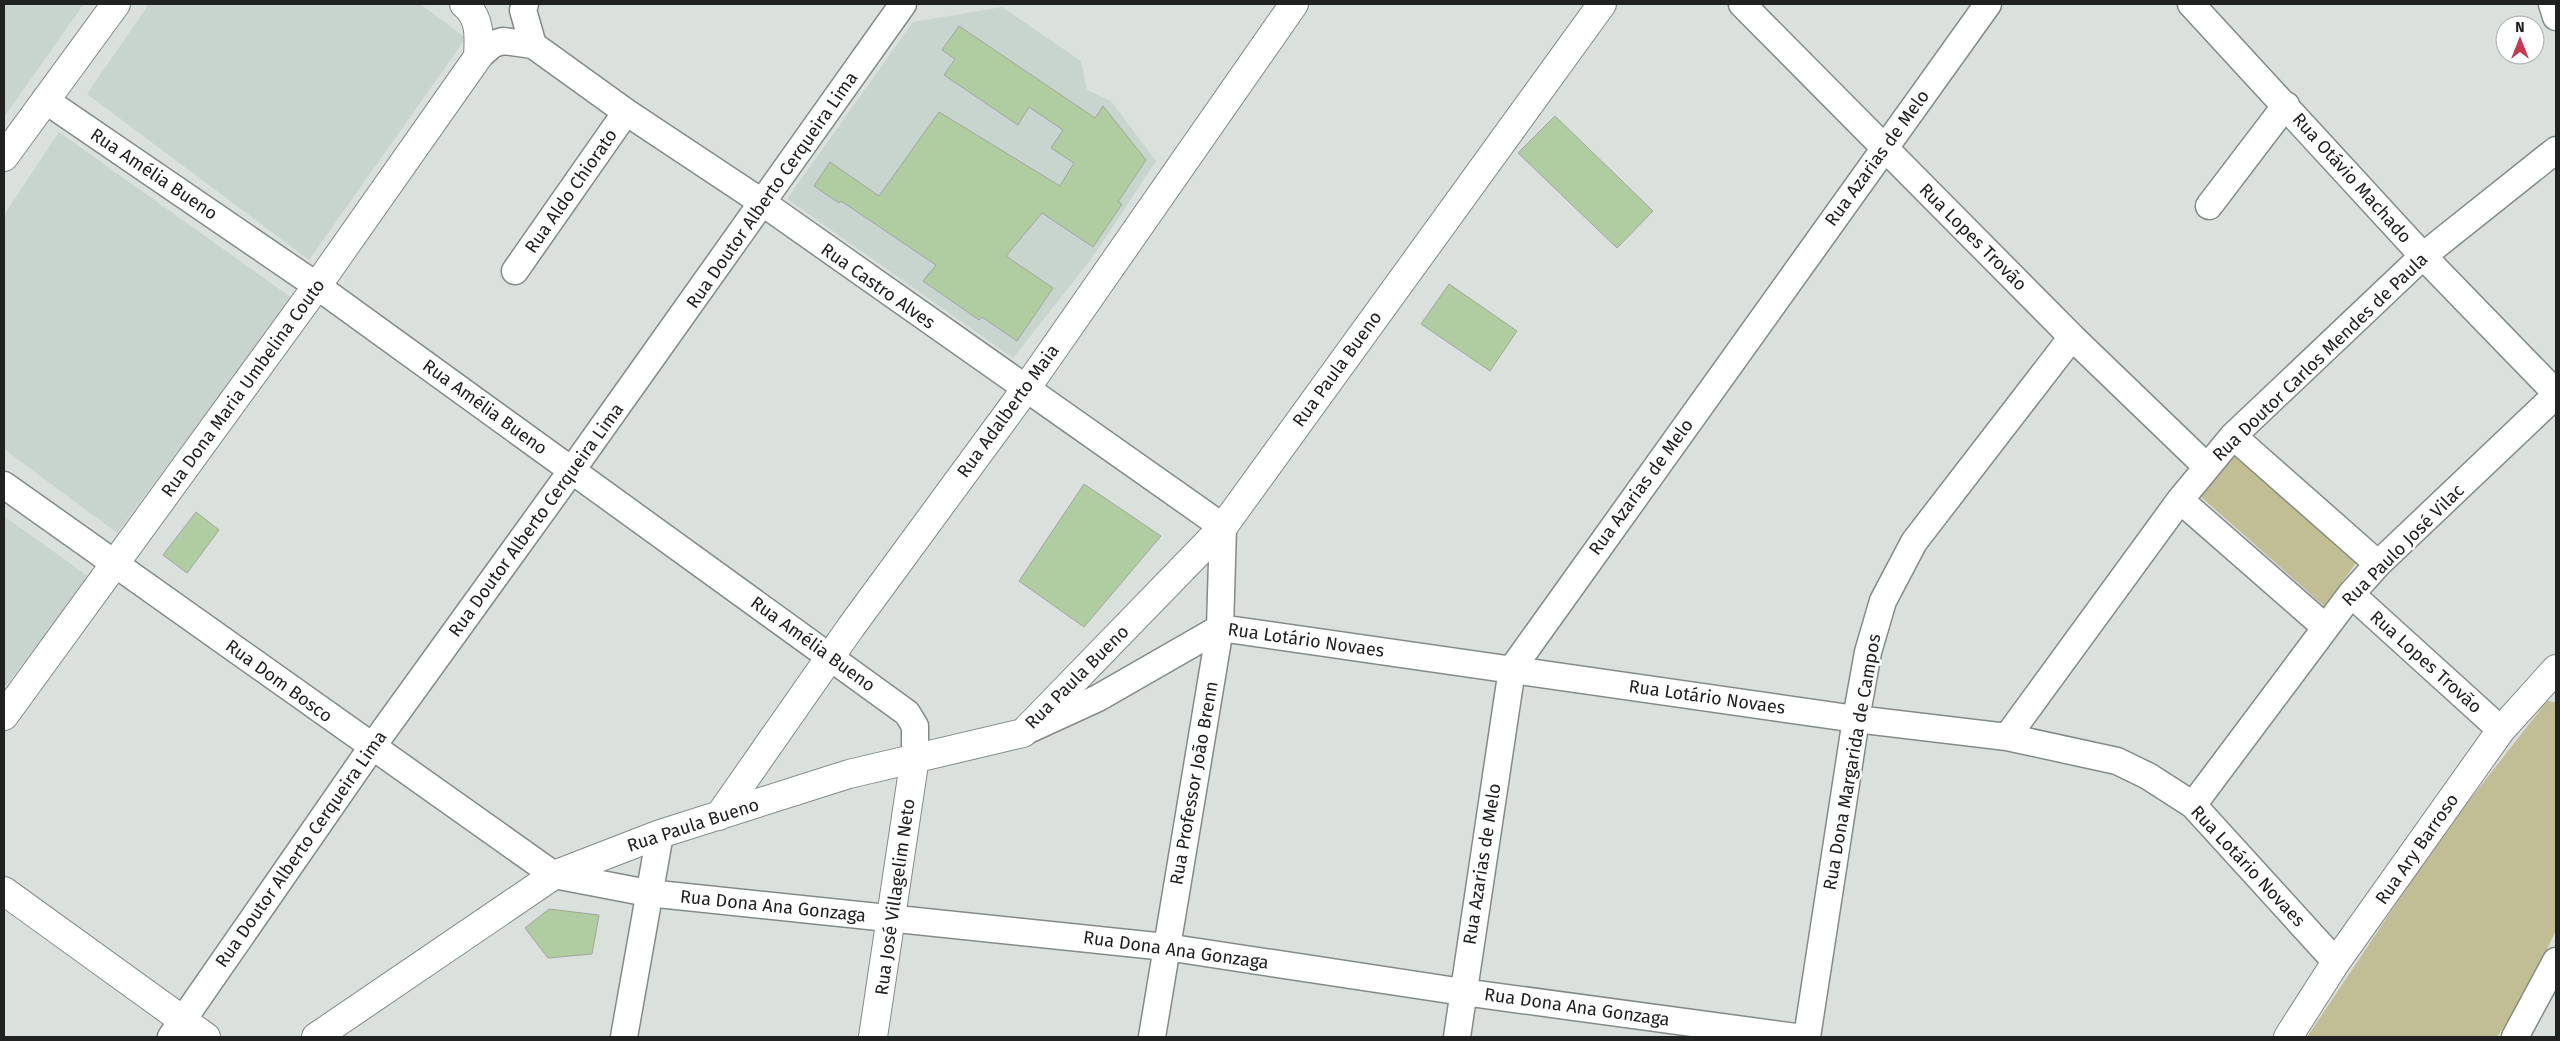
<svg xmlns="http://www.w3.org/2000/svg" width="2560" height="1041" font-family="'Fira Sans',sans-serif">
<rect width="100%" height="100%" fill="#dae1dd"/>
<!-- built -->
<path fill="#c8d5ce" d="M4,4H84L4,117Z
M149,4H420L466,38L309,260L87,94Z
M1002,7L1081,61L1087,90L1111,101L1156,161L1092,258L1013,358L787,199L913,22Z
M59,132L292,298L117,533L4,449V215Z
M4,516L89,577L4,688Z"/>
<!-- green -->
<path fill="#c1be95" d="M2233,455L2357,562L2324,606L2201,497Z
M2547,701L2556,702V930L2529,988L2497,1037H2307L2440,838Z"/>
<!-- building -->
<path fill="#b0cda1" stroke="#a2a5a0" d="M959,26L1095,118L1103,106L1146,160L1118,202L1122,204L1093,247L1042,213L1006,256L1053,288L1017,341L982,317L979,320L923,281L936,265L841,201L839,203L814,186L830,162L879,196L939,112L1060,186L1074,163L1051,148L1063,130L1029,107L1018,125L944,75L955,59L942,50Z
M1555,116L1653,211L1617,248L1518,153Z
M1449,284L1517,331L1490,371L1421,324Z
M1084,484L1161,536L1084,627L1019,581Z
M196,512L219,530L187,573L163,555Z
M549,909L599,915L592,954L548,958L525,928Z"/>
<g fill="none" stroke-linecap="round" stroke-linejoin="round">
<defs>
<path id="minor" d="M525,4L523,10L533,45
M1742,4L2072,337L2207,467
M2191,4L2423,256L2556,393
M2552,4L2556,17
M478,57L493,44L503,41L533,45L626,112L763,203L1223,527L1220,628L1152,1037
M45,100L317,286L907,713L915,726V757
M2209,206L2286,105
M515,271L626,112
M2233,436L2378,564
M4,485L554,875L648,893L1166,947L1463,992L1796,1037
M2180,500L2325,627
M2351,594L2501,730
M1026,731L1098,698L1220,628L1856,719L2007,737L2117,761L2148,776L2193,805L2336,962
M2007,737L2180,500L2233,436L2423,256L2556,150
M2193,805L2351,594L2378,564L2556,395
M171,1037L372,747L572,470L903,4
M624,1037L660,834
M1457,1037L1512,669L1988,4
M1807,1037L1856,719L1868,652L1883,601L1914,542L2072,337
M2515,1037L2556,961"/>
<path id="major" d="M4,157L116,4
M4,716L317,286L478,57C479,37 481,18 464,4
M719,816L851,627L1025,390L1294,4
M4,891L206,1037
M316,1037L554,875L660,834L849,774L1023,733L1223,527L1602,4
M873,1037L915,757
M2288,1037L2336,962L2501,730L2556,669"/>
</defs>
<!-- minor casing -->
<use href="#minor" stroke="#848a87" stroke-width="29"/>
<!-- major casing -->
<use href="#major" stroke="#848a87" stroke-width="30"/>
<!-- minor -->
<use href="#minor" stroke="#fff" stroke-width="26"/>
<!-- major -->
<use href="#major" stroke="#fff" stroke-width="28"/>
</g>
<g text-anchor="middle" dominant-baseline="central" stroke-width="5" stroke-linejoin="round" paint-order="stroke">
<!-- street labels -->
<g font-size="18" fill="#202221" stroke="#fff">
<text transform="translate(1877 158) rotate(-54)">Rua Azarias de Melo</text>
<text transform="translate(154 174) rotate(34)">Rua Amélia Bueno</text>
<text transform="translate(2352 178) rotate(48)">Rua Otávio Machado</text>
<text transform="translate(772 190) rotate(-55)">Rua Doutor Alberto Cerqueira Lima</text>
<text transform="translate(571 191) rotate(-55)">Rua Aldo Chiorato</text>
<text transform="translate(1973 237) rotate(45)">Rua Lopes Trovão</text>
<text transform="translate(878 286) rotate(35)">Rua Castro Alves</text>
<text transform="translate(2320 357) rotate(-44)">Rua Doutor Carlos Mendes de Paula</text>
<text transform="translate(1337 369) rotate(-54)">Rua Paula Bueno</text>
<text transform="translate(243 388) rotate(-54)">Rua Dona Maria Umbelina Couto</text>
<text transform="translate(485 407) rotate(36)">Rua Amélia Bueno</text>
<text transform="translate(1008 411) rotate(-54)">Rua Adalberto Maia</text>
<text transform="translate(1641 487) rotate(-54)">Rua Azarias de Melo</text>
<text transform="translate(536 520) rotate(-54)">Rua Doutor Alberto Cerqueira Lima</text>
<text transform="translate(2403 545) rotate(-45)">Rua Paulo José Vilac</text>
<text transform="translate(1306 640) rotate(8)">Rua Lotário Novaes</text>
<text transform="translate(813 644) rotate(36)">Rua Amélia Bueno</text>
<text transform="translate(2426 662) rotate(42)">Rua Lopes Trovão</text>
<text transform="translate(1077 677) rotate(-45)">Rua Paula Bueno</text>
<text transform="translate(279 681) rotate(36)">Rua Dom Bosco</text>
<text transform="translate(1707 697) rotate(8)">Rua Lotário Novaes</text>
<text transform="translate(1852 762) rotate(-80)">Rua Dona Margarida de Campos</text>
<text transform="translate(1194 783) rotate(-80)">Rua Professor João Brenn</text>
<text transform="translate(693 825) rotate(-18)">Rua Paula Bueno</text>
<text transform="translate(301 849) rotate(-55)">Rua Doutor Alberto Cerqueira Lima</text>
<text transform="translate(2417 849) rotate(-55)">Rua Ary Barroso</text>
<text transform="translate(1482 864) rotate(-81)">Rua Azarias de Melo</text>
<text transform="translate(2248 866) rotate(47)">Rua Lotário Novaes</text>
<text transform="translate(895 897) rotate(-82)">Rua José Villagelim Neto</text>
<text transform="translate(773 906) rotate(6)">Rua Dona Ana Gonzaga</text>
<text transform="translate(1176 950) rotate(8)">Rua Dona Ana Gonzaga</text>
<text transform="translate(1577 1007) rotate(8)">Rua Dona Ana Gonzaga</text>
</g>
</g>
<!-- border -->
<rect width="2560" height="1041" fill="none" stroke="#202221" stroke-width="10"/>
<!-- north arrow -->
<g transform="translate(2520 40)"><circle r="24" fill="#ffffff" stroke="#a6a7a6"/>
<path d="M0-4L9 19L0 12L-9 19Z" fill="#c83852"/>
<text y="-8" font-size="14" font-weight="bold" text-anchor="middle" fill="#202221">N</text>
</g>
</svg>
